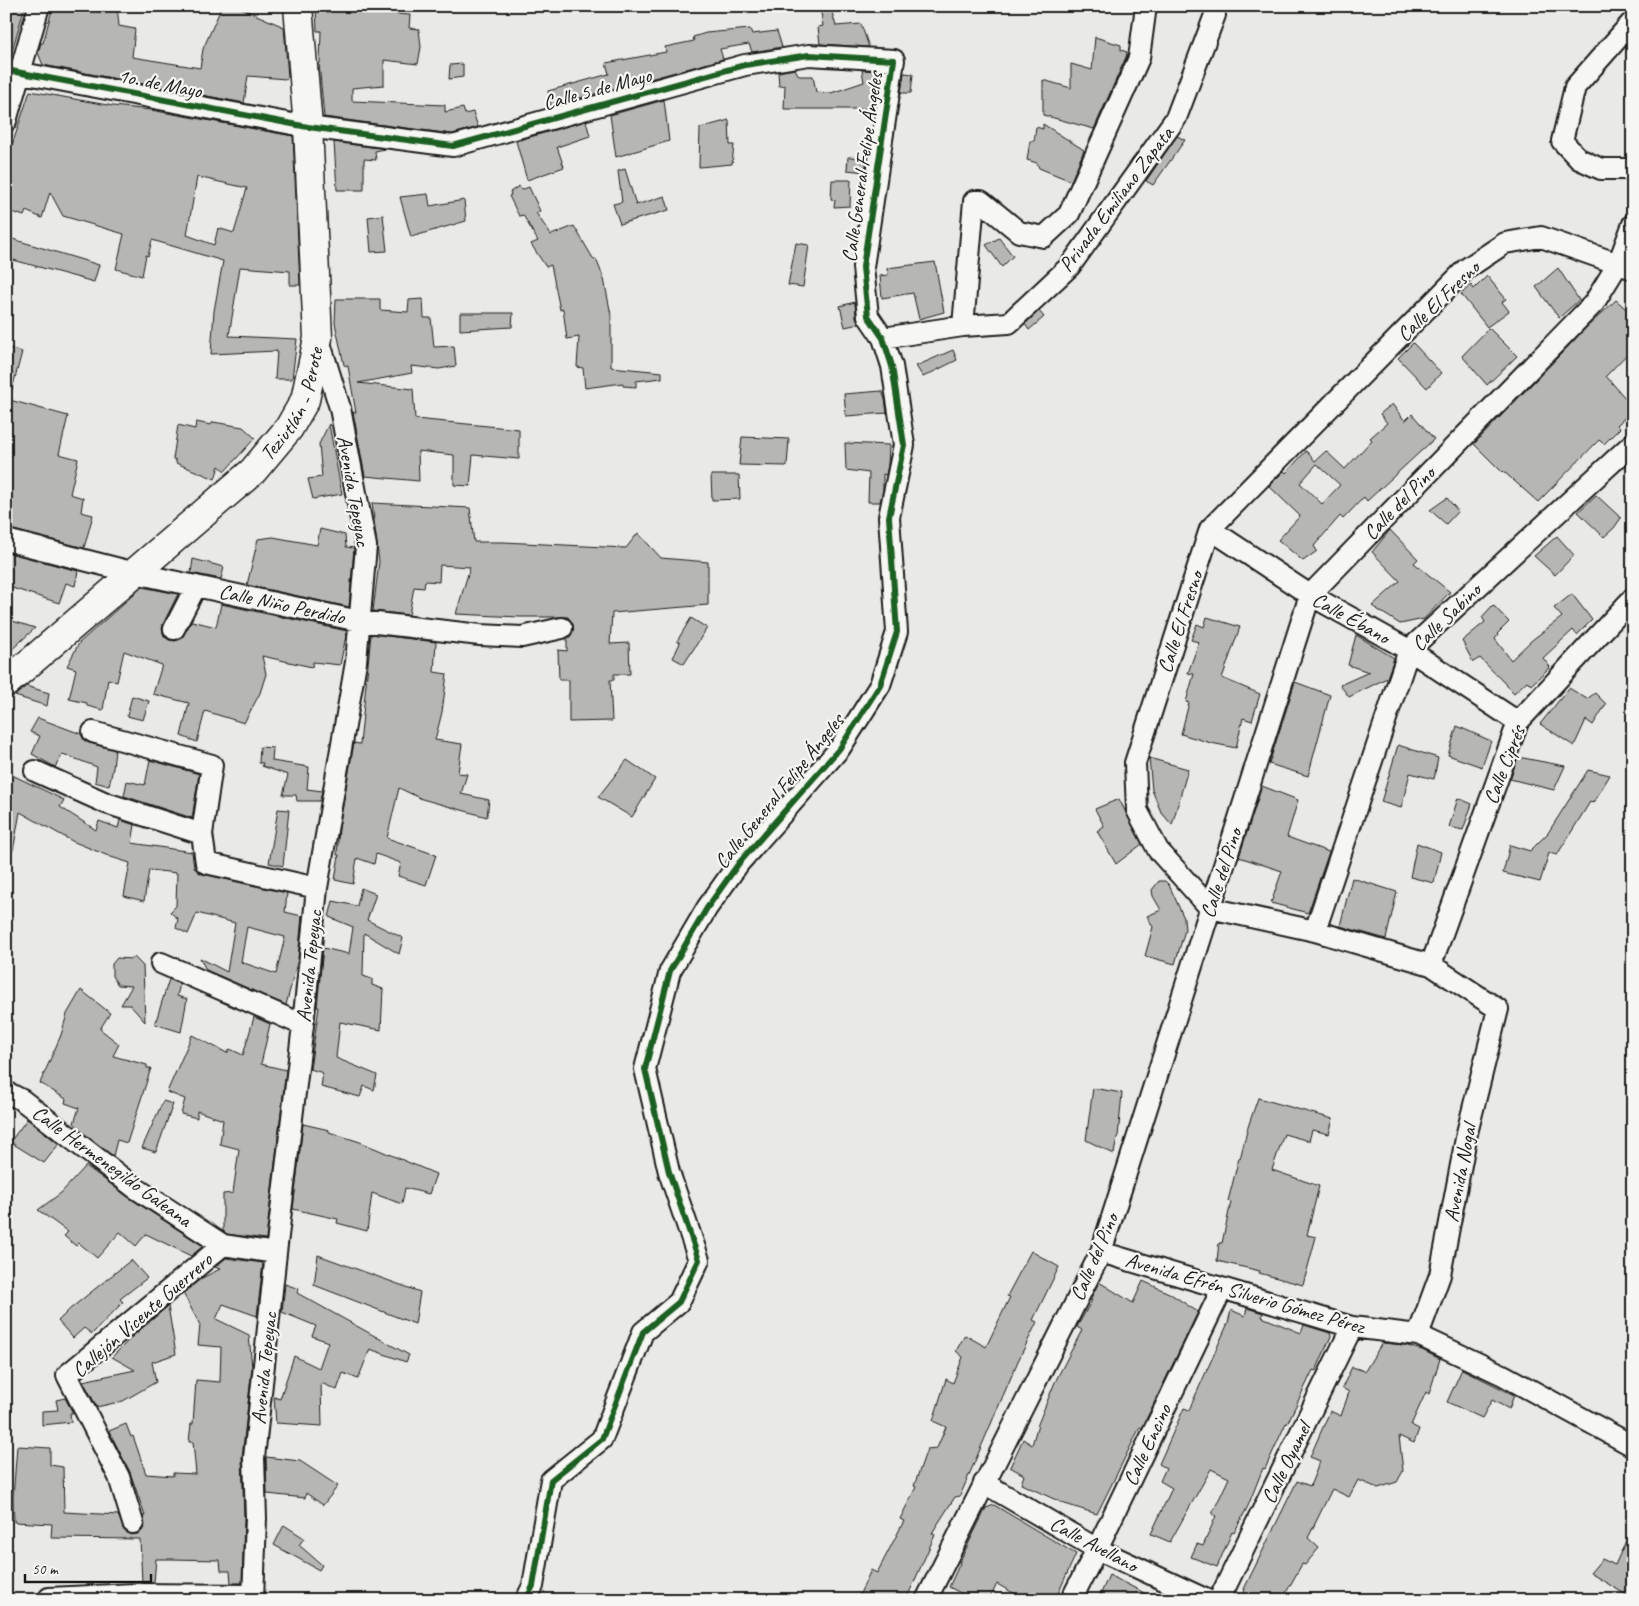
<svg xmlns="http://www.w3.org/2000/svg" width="1639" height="1606" font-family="Caveat,sans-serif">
<rect width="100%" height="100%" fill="#e9e9e5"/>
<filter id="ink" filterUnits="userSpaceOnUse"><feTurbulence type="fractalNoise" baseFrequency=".02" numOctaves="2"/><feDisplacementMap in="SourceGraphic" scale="10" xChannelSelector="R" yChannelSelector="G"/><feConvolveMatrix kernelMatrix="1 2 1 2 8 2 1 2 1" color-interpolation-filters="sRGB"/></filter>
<g filter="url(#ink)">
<!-- building -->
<path fill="#b6b6b3" stroke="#1c1c1c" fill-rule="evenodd" d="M6,6H25L10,58L6,57Z
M53,6H72L86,11L87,8L103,13L101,6H117L119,26L135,29L132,57L200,68L203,49L222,6H236L284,27L288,77L286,79L248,76L244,103L43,65L38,53L41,43H43Z
M316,6L396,7V14L410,15L409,28L419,29L421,47L418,64L384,60V85L352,88V101L445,105V112L463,108L465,114L473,112L478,127L452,134L324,117L319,63H320L321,31H317Z
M820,6H830L836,26L861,24L869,47L820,44L818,27L823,26Z
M750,29L752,34L777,31L782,47L752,52L749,44L720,49L723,59L551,106L548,91L609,74L606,63L666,52L665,47L694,41L693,37L706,33Z
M1095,37L1121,45V50L1127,52L1126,57L1094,129L1043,115V80L1071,88V64L1092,70Z
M463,64V77L449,79L450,65Z
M795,69L799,76H813L816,92L831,93L864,82L862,70L880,71L875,109H784L785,85L779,86L778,72Z
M904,73L913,74L911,93H901Z
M30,91L113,106L151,110L293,136L300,285H290V271L240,267L229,336L297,339L292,379H275L277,351L211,354L214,311L223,261L152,240L148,256L146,255L142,276L116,269L124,234L63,216L50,192L42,218L26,211L24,216L6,210V163ZM197,177L247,188L234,233L218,228L214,245L187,235Z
M664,100L669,141L616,157L610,115Z
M729,120L730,145H734L732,164L699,167L700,128Z
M586,121L590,136L557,147L564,167L527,180L516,141Z
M1043,124L1084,150L1071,181L1039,168L1037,163L1027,160L1030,141H1034L1036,127L1043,129Z
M1177,136L1185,140L1153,185L1146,181Z
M334,142L386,149L375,151L376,160L364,159V190H337Z
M848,157L867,158L865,172L847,170Z
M625,169L636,205L665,196L669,210L620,224L613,204L622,202L618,171Z
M832,180H851L850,206L834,207L835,200L831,199Z
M519,186L521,190L529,187L540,211L536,213L551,235L574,226L594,260L596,259L604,279L611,315V367L662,372V378L636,381V387L623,386V383L585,388L583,368L577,367L579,337L567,339L563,309L560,310L551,265L546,267L531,244L538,241L523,215L519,216L509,196L511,195L510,192Z
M428,194L430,206L464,200L466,221L411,237L400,197Z
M383,215L387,251L371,252L368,217Z
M6,237L99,265L94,282L6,258Z
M999,238L1013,256L1002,267L986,245Z
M796,243L809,245L803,287L788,285Z
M935,262L944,312L919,319L913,293L882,298L880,276L888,275L887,268Z
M1558,268L1579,300L1559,318L1536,287Z
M1487,276L1506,299L1502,302L1509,311L1487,327L1461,294L1471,285L1474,289Z
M336,299H380V310L408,312L409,300L423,299L424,318H431L434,347L454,346L456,366L439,369L411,366L412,373L358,383L413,389L415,419L519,429V459L473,455L470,486L454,485V455L418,451L419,481L365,476L353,412L356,413L348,366L344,365L335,323Z
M1616,300L1633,315V348L1606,376L1633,407V410L1617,425L1620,428L1604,444L1599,440L1538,502L1503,471L1502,472L1474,444L1587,327Z
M855,302L856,317L859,324L845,327L840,306Z
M1039,311L1044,317L1029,330L1025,324Z
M460,313H513L512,327L460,330Z
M1489,328L1517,356L1487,385L1462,356Z
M1413,343L1441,373L1427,388L1398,358Z
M6,347L22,352L11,393L6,392Z
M953,350L957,360L923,377L916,366Z
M882,391L885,399L887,413L846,416L844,394Z
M6,399L68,416L59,454L78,459L70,494L83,498L81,512L93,515L84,548L6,528Z
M1392,404L1405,421L1412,414L1434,439L1367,501L1364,497L1343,519L1340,516L1314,546L1317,551L1303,561L1278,540L1300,516L1269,486L1284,471L1286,473L1306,451L1315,461L1326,451L1345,469L1372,440L1370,438L1387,423L1380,414ZM1317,464L1340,485L1322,504L1300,483Z
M196,422L211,425L213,422L243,427L255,438L225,471L219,466L215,479L176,463V460L173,459L178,425L195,429Z
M329,424L342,494L313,499L308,479L322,477L319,444Z
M742,437L789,439L787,466L739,465Z
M845,443L889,445L888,465L886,475L883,474V490L880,502H868L869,473L846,470Z
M711,475H739L740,499L712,500Z
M1596,495L1621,518L1614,528L1604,537L1578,512Z
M1447,498L1458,511L1446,524L1430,510Z
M372,503L470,508L474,542H503L626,548L638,533L661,558L708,562V605L612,613L610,644L629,643L630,674H614V680H610L612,721L569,722V680H559L558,650L567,651V638L573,631V625L568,617H520L456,614L470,567L440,565L439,582L425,581L424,588L414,587L409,615L373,611L379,562Z
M320,529L345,535L346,547L354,548L349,607L247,585L258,539L273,537L317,545Z
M1390,530L1418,559L1414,563L1450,592L1424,619L1400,624L1372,606L1400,581L1372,552Z
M1557,536L1574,555L1555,575L1534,556Z
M6,552L78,571L75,586L66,583L59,603L6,586Z
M193,559L224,567L221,579L191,573Z
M142,587L178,594L163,624L162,629L164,636L169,640L175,641L181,639L192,621L216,627L221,604L347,631L340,665L313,662L312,667L262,656L266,674L260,693L244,723L205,711L197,742L181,736L189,703L153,694L162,665L124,651L117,682L108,679L103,710L87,706V703L69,699L76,669L67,666L79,643Z
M1572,594L1592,620L1577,635L1573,630L1543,658L1550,667L1531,685L1527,681L1514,693L1480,658L1473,662L1462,641L1485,622L1482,617L1493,605L1509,622L1497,634L1498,635L1495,639L1511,660L1532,640L1562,617L1554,608Z
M1207,617L1240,627L1222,678L1260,694L1252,721L1243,718L1236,748L1211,743L1181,734L1189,703L1186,702L1194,674L1188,673L1199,642L1191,640L1197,624L1204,627Z
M691,618L707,628L684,664L673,658L680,643L677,641Z
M6,619L35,628L6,655Z
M371,634L436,642L434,672L447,674L442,712L435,740L462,744L458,773L467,774L461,794L489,800L487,817L422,799L399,788L387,838L436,855L426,885L398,876L401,863L376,854L374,864L357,858L353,884L335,880L339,855H337L339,828L354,743L360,744Z
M1356,635L1394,658L1387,678L1349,697L1340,685L1369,672L1348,665Z
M1295,682L1330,695L1308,776L1269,764Z
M26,686L49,693L47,706L15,696Z
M1569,688L1587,699L1595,693L1606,704L1593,725L1586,720L1574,746L1540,724Z
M132,696L149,701L143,720L127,716Z
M38,718L81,734L84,740L89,743L115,750L113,768L109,786L95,782L97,767L63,754L55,767L32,754L40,736L30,732Z
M1457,726L1491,741L1482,767L1448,755Z
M1398,745L1438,758L1434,779L1410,773L1401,808L1381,802Z
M260,747L273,748L272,761L309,767L307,789L322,791L320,801H297L296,795H283L288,775L262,766L263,763H259Z
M1518,757L1565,766L1554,790L1510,779Z
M1149,758L1188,769L1172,825L1161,812L1152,790Z
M150,760L199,774L192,818L124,796L127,781L145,785Z
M627,760L655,779L632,817L598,797Z
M1588,770L1610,775L1593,803L1590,802L1557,855L1549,853L1540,882L1503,873L1510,845L1530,851L1548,833Z
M6,772L64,800L60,807L96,830L99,821L118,828L120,820L135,825L132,843L192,852L194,868L203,874L287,893L285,912L302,916L298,959L286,1005L206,970L200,958L227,972L235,923L197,913L188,934L176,928L178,919L170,912L176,906L177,873L149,870L144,901L124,896L130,863L111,857L72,841L20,812L13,851L6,850ZM247,927L285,937L276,974L241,962Z
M1262,786L1298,800L1287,837L1329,852L1308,913L1271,903L1282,871L1239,857Z
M1458,798L1472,804L1463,830L1449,827Z
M1119,799L1142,844L1116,864L1097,831L1104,826L1095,809Z
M278,809L289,810L283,866L269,863Z
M1417,843L1441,852L1434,883L1410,877Z
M1352,878L1397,892L1386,939L1340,926Z
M1159,881H1165L1169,885L1184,918L1185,930L1175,964L1145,956L1153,927L1147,916L1161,910L1153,896L1152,890Z
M361,888L376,894L367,920L403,938L399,954L364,933L363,976L372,979V985L383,989L381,1030L340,1022L336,1058L377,1075L374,1090L364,1086L360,1097L321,1087L323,1073L310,1069L319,1007H317L323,948L349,954L353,927L329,917L333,901L357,906Z
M134,957L143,966L145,1022L130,1005H121L132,986L118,985L112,976V964L117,958L132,959Z
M169,979L180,984L177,996L187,999L181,1032L155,1024Z
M81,990L110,1013L100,1029L119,1044L113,1056L147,1065V1068H151L127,1143L117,1140L113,1156L83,1133L74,1123L79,1108L65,1103L66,1099L40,1083L61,1035L67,1014Z
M254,1017L270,1024L261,1064L286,1070L266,1239L227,1234L223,1231V1194L233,1193L239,1149L220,1144L223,1120L197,1111V1118L181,1114L185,1099L167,1092L192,1035L227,1053L230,1049L243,1055Z
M1093,1088L1122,1093L1118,1137H1117L1114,1154L1086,1140Z
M1258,1098L1333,1119L1329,1134L1312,1130L1309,1141L1284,1134L1272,1170L1319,1186L1307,1235L1316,1237L1303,1285L1259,1273L1260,1271L1217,1261L1219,1243H1222L1231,1202L1228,1201L1239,1158L1240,1159L1248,1127Z
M163,1101L173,1104L156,1152L142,1148Z
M27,1119L59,1144L44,1163L10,1142Z
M303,1124L329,1130V1132L360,1142L436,1174L429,1194L405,1188L402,1204L372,1193L367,1231L337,1223L338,1219L293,1209Z
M86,1166L128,1197L203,1246L191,1256L146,1234L136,1246L120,1232L97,1258L79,1243L76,1246L64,1236L68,1232L38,1210L61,1193Z
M1031,1251L1059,1267L1033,1320L1037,1322L1018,1361L960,1496L955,1497L932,1533L935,1535L906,1600H857L871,1570L877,1573L904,1521L900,1519L916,1487L914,1486L927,1449L937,1448L946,1427L933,1421L946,1379L953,1383L963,1357L956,1351L965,1335L986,1347L1010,1297L1007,1296Z
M318,1255L420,1292L415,1324L314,1285Z
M226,1258L263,1263L257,1316L223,1304L216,1319L249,1335L252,1368L242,1457L244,1518L242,1583H231L230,1571H221L220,1560L171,1559H156L154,1582H142L140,1539L51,1538L52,1524L14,1522L13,1498L17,1446L50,1448V1465L63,1467L64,1512L118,1515L125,1531L131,1535L137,1534L142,1531L145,1525L143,1516H145L130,1472L109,1431L126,1424L131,1437L133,1436L146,1474L173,1476V1473L196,1474L193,1442H189L191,1424H193L196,1380L220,1382L221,1347L198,1345L200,1325L183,1293L202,1278L220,1269L215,1267Z
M131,1260L147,1278L120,1299L123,1302L92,1334L84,1328L73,1338L58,1321L70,1309Z
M1143,1281L1169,1293L1198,1312L1142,1428L1140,1427L1097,1514L1065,1504L1021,1484L1024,1475L1010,1467L1023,1439L1032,1445L1038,1424L1055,1382L1082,1330L1077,1327L1092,1300H1090L1099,1282L1133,1303Z
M285,1284L299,1289L297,1293L409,1355L406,1362L370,1349L358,1379L343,1373L337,1390L321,1383L322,1426L276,1423L274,1397L280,1399L294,1356L319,1368L328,1342L312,1336L316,1326L282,1312Z
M168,1306L176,1354L152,1362L156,1382L123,1401L97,1407L83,1381L135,1370L112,1357L133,1336Z
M1247,1308L1263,1313L1262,1317L1301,1333L1304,1325L1330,1333L1331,1336L1316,1371L1313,1370L1287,1424L1286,1423L1265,1469L1263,1468L1248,1506L1234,1533L1232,1532L1217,1567L1191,1557L1197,1544L1203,1546L1216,1516L1212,1514L1229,1478L1211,1469L1170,1542L1151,1534L1172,1488L1160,1481L1166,1468L1159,1464L1184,1408L1189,1410L1228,1323L1231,1310L1245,1316Z
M1382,1343L1404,1345L1422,1350L1440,1359L1429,1394L1426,1392L1411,1425L1419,1429L1414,1443L1399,1436L1403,1471L1397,1482L1378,1488L1358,1480L1349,1497L1332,1489L1308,1538L1319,1548L1305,1565L1302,1564L1282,1600H1241L1245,1589H1244L1297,1481L1310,1486L1320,1461L1310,1457L1330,1411L1341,1416L1349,1392L1342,1388L1352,1367L1365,1371Z
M1462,1369L1514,1395L1509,1409L1492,1400L1482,1418L1447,1402Z
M65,1398L73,1413H70L71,1422L42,1425V1411L58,1410L56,1400Z
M266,1457L300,1461L338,1486L323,1505L306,1493L305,1498L267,1494Z
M994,1505L1076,1554L1055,1600H1026L997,1584L989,1600H974L949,1587L960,1563H959L986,1508Z
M284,1525L304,1538L299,1545L322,1565L319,1570L274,1545Z
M1633,1525V1599L1590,1573L1602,1559L1615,1565Z
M1109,1575L1158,1600H1098Z"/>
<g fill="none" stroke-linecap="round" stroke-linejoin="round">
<defs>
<path id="street" d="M1633,21L1575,87L1562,141L1579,159L1601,169H1633
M6,70L308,127L453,146L745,65L809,55L894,60L863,267L868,316L883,338L892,366L904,445L889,517L897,632L880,685L840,748L739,863L707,908L670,971L645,1069L669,1172L699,1260L679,1302L643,1332L602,1439L551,1480L533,1586L526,1600
M6,121L39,6
M963,326L974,201H981L1019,232L1044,237L1069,214L1139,58L1146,6
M883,338L963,326L1009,323L1070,266L1176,118L1215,15
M1210,529L1310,595L1409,650L1518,722
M6,540L135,573L359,621L480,635L522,637L562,628
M174,629L196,586
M93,732L212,765L202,834L206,863L317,888
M35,771L106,803L202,834
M1315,931L1409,650L1633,443
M161,963L303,1025
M1431,965L1518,722L1633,598
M6,1092L22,1100L134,1187L223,1245L276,1253
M1101,1252L1352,1327L1418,1335L1503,1375L1633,1446
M1418,1335L1440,1275L1467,1133L1498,1009L1431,965L1315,931L1210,908L1158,850L1137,810L1135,763L1210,529L1466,269L1505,243L1541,237L1633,269
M984,1483L1097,1549L1207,1600
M133,1523L119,1477L67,1375L223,1245
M49,1598L134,1594L252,1595
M253,1600L256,1518L254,1458L276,1253L303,1025L317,888L356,662L366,546L340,408L319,340
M926,1600L1101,1252L1310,595L1594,303L1618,264L1633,224
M1071,1600L1097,1549L1222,1289
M1219,1600L1352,1327"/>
<g id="primary">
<path id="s1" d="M6,683L253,471L289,428L305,400L318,338L308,127L298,6"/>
</g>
</defs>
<!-- street casing -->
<use href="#street" stroke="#1c1c1c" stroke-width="24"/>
<!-- primary casing -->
<use href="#primary" stroke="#1c1c1c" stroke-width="31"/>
<!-- street -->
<use href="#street" stroke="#f6f6f2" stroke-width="20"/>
<!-- primary -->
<use href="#primary" stroke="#f6f6f2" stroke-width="28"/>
<defs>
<path id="cycleway" d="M6,70L308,127L453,146L745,65L809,55L894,60L863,267L868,316L883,338L892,366L904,445L889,517L897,632L880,685L840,748L739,863L707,908L670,971L645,1069L669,1172L699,1260L679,1302L643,1332L602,1439L551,1480L533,1586L526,1600"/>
</defs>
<!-- cycleway casing -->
<use href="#cycleway" stroke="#f6f6f2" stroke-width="9"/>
<!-- cycleway -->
<use href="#cycleway" stroke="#1b5e20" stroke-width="6"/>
</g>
</g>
<g text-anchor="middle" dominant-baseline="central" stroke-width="4.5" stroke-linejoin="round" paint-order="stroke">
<!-- street labels -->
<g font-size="21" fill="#1c1c1c" stroke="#f6f6f2">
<text transform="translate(160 83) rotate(11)">1o. de Mayo</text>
<text transform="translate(597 89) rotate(-15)">Calle 5 de Mayo</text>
<text transform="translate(862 167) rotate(-82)">Calle General Felipe Ángeles</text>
<text transform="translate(1116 199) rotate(-53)">Privada Emiliano Zapata</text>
<text transform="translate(1438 301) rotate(-44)">Calle El Fresno</text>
<text stroke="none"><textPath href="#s1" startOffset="405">Teziutlán - Perote</textPath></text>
<text transform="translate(354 491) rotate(80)">Avenida Tepeyac</text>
<text transform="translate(1399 503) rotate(-46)">Calle del Pino</text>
<text transform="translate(282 604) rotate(12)">Calle Niño Perdido</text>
<text transform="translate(1446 617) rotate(-44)">Calle Sabino</text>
<text transform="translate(1351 618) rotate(29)">Calle Ébano</text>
<text transform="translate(1180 622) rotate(-72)">Calle El Fresno</text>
<text transform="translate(1504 765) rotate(-69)">Calle Ciprés</text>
<text transform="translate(779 791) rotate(-51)">Calle General Felipe Ángeles</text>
<text transform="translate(1221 873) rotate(-72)">Calle del Pino</text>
<text transform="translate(309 966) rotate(-84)">Avenida Tepeyac</text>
<text transform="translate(112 1166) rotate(36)">Calle Hermenegildo Galeana</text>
<text transform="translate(1460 1173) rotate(-79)">Avenida Nogal</text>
<text transform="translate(1094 1257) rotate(-67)">Calle del Pino</text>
<text transform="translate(1245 1293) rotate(16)">Avenida Efrén Silverio Gómez Pérez</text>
<text transform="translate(142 1315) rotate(-41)">Callejón Vicente Guerrero</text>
<text transform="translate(264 1368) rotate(-84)">Avenida Tepeyac</text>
<text transform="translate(1147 1445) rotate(-65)">Calle Encino</text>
<text transform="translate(1286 1463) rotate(-64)">Calle Oyamel</text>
<text transform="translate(1094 1544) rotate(28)">Calle Avellano</text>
</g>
</g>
<!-- margin -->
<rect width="1639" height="1606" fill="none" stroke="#f6f6f2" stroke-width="25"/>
<rect x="12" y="12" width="1614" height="1581" fill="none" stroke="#1c1c1c" stroke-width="2" filter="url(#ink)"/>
<!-- scale -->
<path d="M25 1574v8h126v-8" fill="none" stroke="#1c1c1c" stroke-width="2.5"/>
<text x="32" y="1574" font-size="15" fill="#1c1c1c" stroke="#f6f6f2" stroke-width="4" paint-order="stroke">50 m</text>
</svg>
